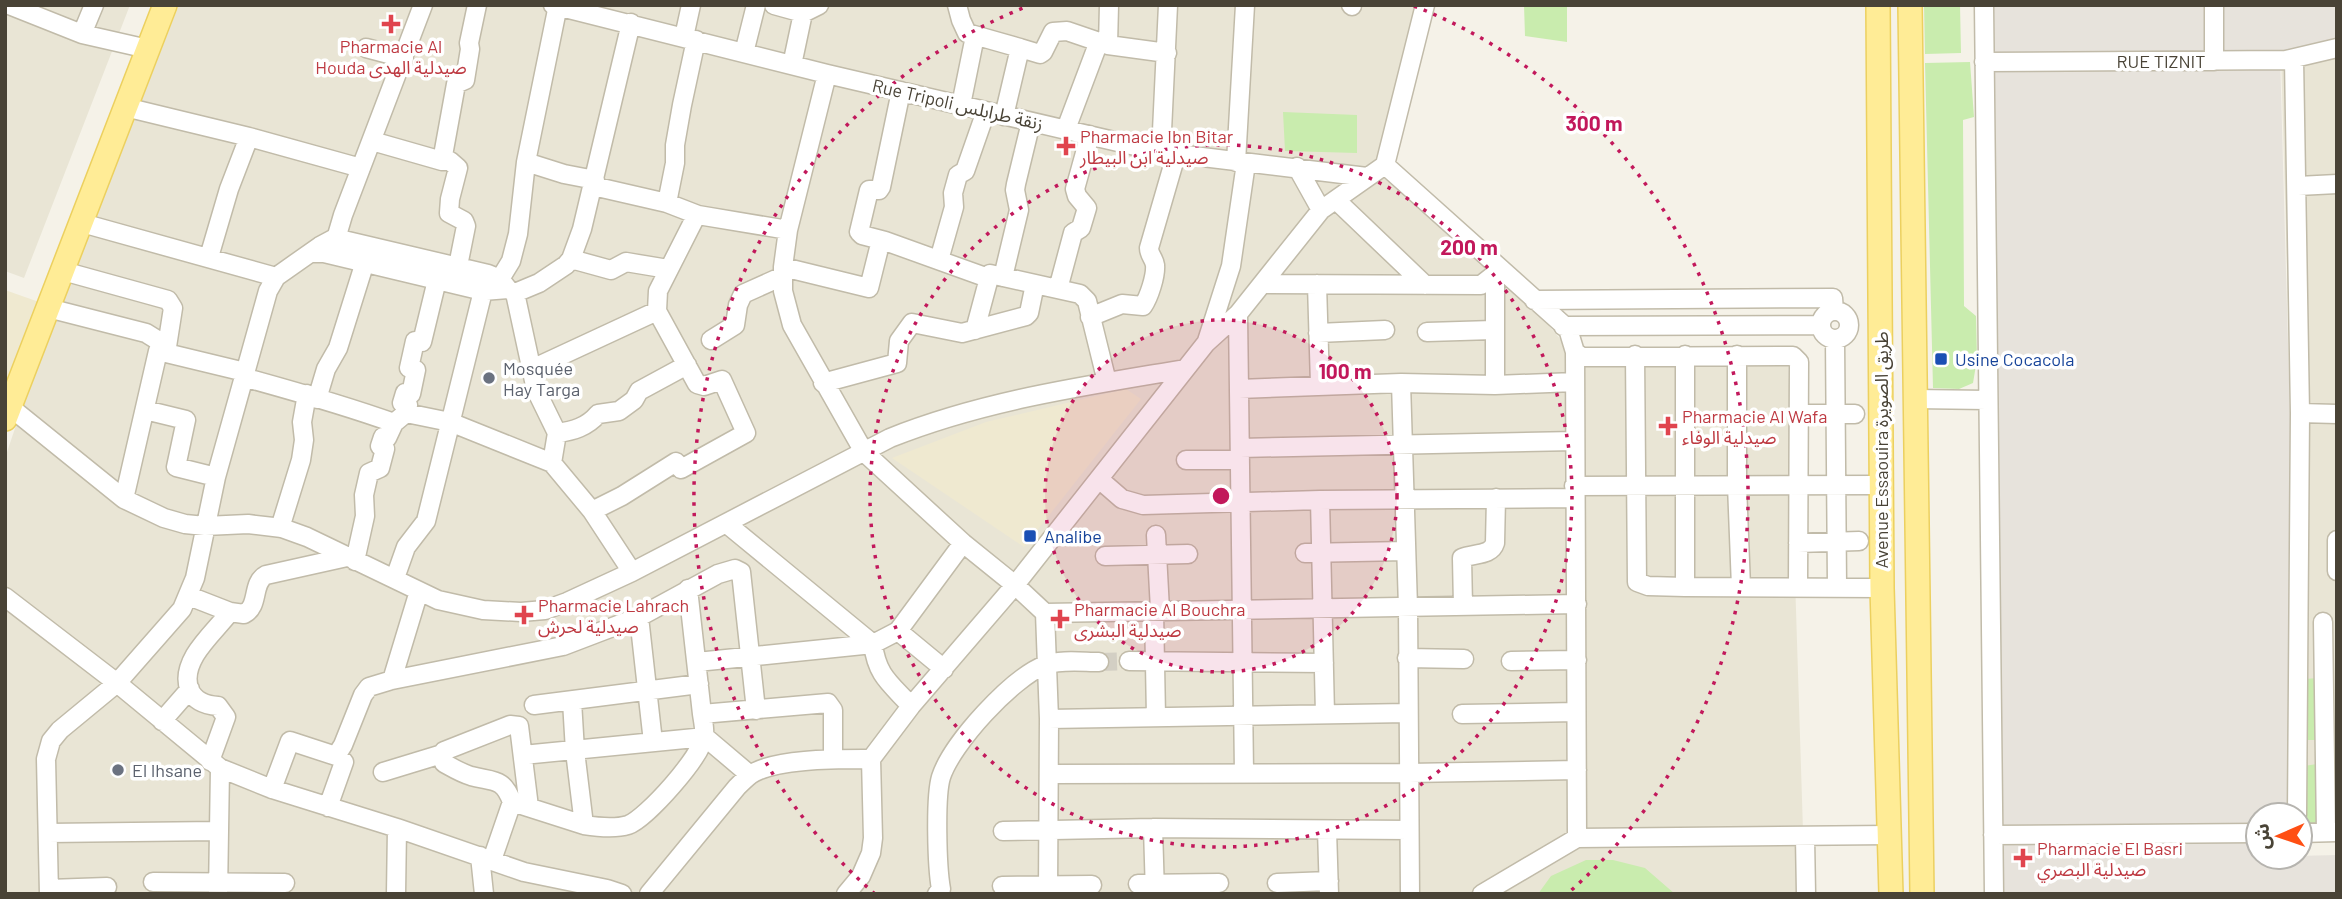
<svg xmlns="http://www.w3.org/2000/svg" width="2342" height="899" font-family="Barlow,'Noto Sans Arabic',sans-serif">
<rect width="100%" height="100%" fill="#f5f2e8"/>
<!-- residential -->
<path fill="#e9e5d5" d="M5,5H130L24,278L5,271Z
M179,5H1426L1385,164L1520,292L1574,355L1788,357L1805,894H5V458L33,375Z
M2337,37V842H2300V815H2281L2292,446L2281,54Z"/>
<!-- industrial -->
<path fill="#e7e3dc" d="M1987,5H2337V37L2280,55L2291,453L2295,659L2293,758L2285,815H2258V857L2337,855V894H1996Z"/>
<!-- education -->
<path fill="#efe9d0" d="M5,290L39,302L5,395Z
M1126,389L1141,399L1024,547L892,458L986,422Z"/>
<!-- green -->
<path fill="#c9ecae" d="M1524,5H1567V42L1525,36Z
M1924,5H1960L1961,53L1925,54Z
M1970,62L1974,117L1963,120L1964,306L1976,316L1977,359L1973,383L1959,389L1933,388L1925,63Z
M1283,112L1357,115V153L1285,151Z
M2318,678L2316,740H2305V679Z
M2317,764L2316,824L2307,827L2304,766Z
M1586,860H1613L1645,868L1675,894H1538L1551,876Z"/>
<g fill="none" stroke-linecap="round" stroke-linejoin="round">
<!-- minor-tunnel -->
<path stroke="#d3cfc4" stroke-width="18" stroke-dasharray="18 9" stroke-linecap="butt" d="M1099,662L1129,661"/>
<defs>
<path id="minor" d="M9,5L82,34L148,49
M553,5L827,74L1161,152L1367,177
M774,5L803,13L819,5
M957,5L961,20L967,33L1020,48
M1351,5L1352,6
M1984,5L1994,894
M2214,5V61
M82,34L94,5
M684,37L691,5
M1108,45L1109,5
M366,48L404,58
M744,53L756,5
M2294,59L2300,413L2297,815
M1984,62L2286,60L2337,48
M792,65L803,13
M827,74L788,230L783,267V291L792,325L864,452L963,543L1015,585L1045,613L1049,719L1048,894
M961,105L975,36
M125,107L249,137L361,168
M1004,116L1020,48L1040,54L1043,52L1053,32L1067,31L1108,45L1167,53
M1066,129L1098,44
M372,141L442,161H450L458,168L450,199L449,213L464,221L466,226L458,266
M1161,152L1168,5
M442,161L456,84L465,80L470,49L469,43L477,5
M526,162L564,174L595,180
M1236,162L1245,5
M1385,165L1568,329L1575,352L1577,838
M1385,165L1425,5
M1297,167L1321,210
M593,186L667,203L698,215
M2298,186L2337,184
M1336,200L1425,285
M667,203L675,163V145L682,105L696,40
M82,223L276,277
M885,241L862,235L859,232L869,190H879L881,187L901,91
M333,249L343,215L423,5
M311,253H324L483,291L508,289L515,293L539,283L566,265L571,259L582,229L631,23
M209,257L229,189L249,137
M571,259L611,270L626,262L668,269
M939,260L954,207L953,193L958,175L965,171L986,111
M783,267L869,288L879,248L885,241L988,278
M63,271L168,300L173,308L166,353
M1003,277L1019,210L1015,190L1016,184L1031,122
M500,279L511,261L518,234L526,162L558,5
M1262,284L1481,285L1495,274
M1317,284L1320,385
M1058,289L1073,233L1081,228L1087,208L1077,196L1075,189L1090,135
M515,293L536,390L557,433L552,463L592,511L632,572
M1534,300L1833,298L1834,311
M48,308L146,333L167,346
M1821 325a14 14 0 1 1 28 0a14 14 0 1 1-28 0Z
M1238,314L1244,773
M1090,317L1122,304L1143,306C1149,297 1156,276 1155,265C1154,258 1149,255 1149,248L1176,155
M1563,326L1821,325
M975,330L990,274L1080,294L1087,301L1107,382
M1427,332L1493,330
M1318,333L1385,330
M1835,339L1837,586
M711,340L735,325L738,305L743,294L783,276
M1207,341L1231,266L1246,163
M1575,352L1582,357L1793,356L1799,362L1798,587
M1635,355L1637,582L1648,586L1685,587L1882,588
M1685,355V587
M1737,355V485L1741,587
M532,369L657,311
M243,377C294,391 344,405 394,423L406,413L450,422L552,463
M823,383L897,363L899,341L912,323L962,333L1026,316L1029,313L1035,284
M1401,383L1408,607L1410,894
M1495,385V274L1500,269
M1239,389L1401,383L1495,385L1575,382
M317,399L326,369L338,348L364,265
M1915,399L1987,400
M10,407L124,499L164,518L185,524L205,526L248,524L282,528L307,537L438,600L483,610L521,612L545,610L567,602L632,572L890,438C985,400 1085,386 1185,369
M145,410L186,420L176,467L216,477
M406,413L408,405L402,403L405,393L411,394L416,370L409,368L415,341L422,342L437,280
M2300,413L2337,414
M1799,414H1855
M557,433C573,431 587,427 598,414L619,411L634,400L639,391L687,365
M1240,448L1575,441
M1186,460H1240
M1099,479L1122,499L1143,505L1320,500L1575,498
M1574,486L1881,485
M124,499L158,351L245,372
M1320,500L1325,714
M592,511L622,496L676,462L681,469L746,433L722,380L704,386L697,384L657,311L658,291L694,220L698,215L788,230
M727,524L873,644C877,676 890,683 911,706
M280,528L301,460L304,440L302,422L307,394
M1156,535L1160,610
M2337,540V571
M1798,543L1859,541
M1305,553L1405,551
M1105,556L1188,554
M355,561L365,516L364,495L369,473L380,468L385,449L380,446L383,437L387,438L394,423
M395,578L406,547L426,521L483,291
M688,589L702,714
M189,596L230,612L244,614C260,606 251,583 266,575L347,557
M5,597L117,683L220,768L272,789L397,828L524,872L607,889L622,894
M1463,606L1462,558C1474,553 1491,556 1495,543L1496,498
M1154,611L1156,717
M1045,613L1577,604
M639,617L653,742
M2323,622L2326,832
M898,631L944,669
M1407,658L1464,659
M1129,661L1324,663
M1511,661L1577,660
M697,662L873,644L898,631L963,543
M392,680L419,591
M572,701L575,751L584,825
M534,705L699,684
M1462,714L1576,712
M1049,719L1408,713
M162,721L190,689
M523,755L705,737L750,775
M210,761L226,717L218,706C188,704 180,681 195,655C204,640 219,626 230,612
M383,772L442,754
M1049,774L1409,773L1577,770
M272,789L290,741L336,756L343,745L363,695L369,687L392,680L563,646L639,617L718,574L735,569L741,572L756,710
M512,802C503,777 493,782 471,776C461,773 453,768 444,763L442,754L444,751L510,725L519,726L529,807
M328,807L344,762
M1153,828L1155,894
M1327,830L1329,894
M1003,831L1153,828L1409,830
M48,833L218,831
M2300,833L2337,832
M1993,835L2258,833
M1805,837L1806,894
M480,856L484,894
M492,860L512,802L584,825C597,827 615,829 628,825C646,819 703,755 704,736C705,729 703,721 702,714L828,703L833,710V759
M153,882L285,883
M1277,883L1329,881
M1138,884L1219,883
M1002,886L1092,885
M49,889L107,887
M49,894L46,759L51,741L60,730L117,683L182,609L195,578L216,477L268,291L276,277L320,246L335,238L488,274L500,279L508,289
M218,894L220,768
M396,894L397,828
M649,894L737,787C741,783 745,779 750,775C774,758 841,759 871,759
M846,894L861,876L871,853L873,838L871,759L911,706L1015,585L1206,343L1238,314L1321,210L1385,165
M937,894L941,889C937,867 935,797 941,777C952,743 1012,678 1045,665C1060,659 1083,662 1099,662
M1482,894L1577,838L1890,835"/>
<path id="major" d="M1878,5L1882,588L1891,894
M1910,5L1922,894
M5,419L165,5"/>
</defs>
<!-- minor casing -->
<use href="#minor" stroke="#c1bba9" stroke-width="21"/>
<!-- major casing -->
<use href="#major" stroke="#ecd05f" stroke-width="26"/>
<!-- minor -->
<use href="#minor" stroke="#fff" stroke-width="18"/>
<!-- major -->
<use href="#major" stroke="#ffec96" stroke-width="23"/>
</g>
<!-- distance rings -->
<circle cx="1221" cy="496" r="176" fill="#c2185b" fill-opacity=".12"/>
<g fill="none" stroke="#c2185b" stroke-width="3.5" stroke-dasharray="3.5 7">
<circle cx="1221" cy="496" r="176"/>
<circle cx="1221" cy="496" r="351"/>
<path d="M875 894A527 527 0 0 1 1028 6M1414 6A527 527 0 0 1 1567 894"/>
</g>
<!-- markers -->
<g fill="#e0444e" stroke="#fff" stroke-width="2.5">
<path d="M387.5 13.5h7v7h7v7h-7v7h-7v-7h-7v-7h7z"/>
<path d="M1062.5 135.5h7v7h7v7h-7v7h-7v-7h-7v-7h7z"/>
<path d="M1664.5 415.5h7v7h7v7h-7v7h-7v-7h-7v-7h7z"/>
<path d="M520.5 604.5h7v7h7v7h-7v7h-7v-7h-7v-7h7z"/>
<path d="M1056.5 608.5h7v7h7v7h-7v7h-7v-7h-7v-7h7z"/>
<path d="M2019.5 847.5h7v7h7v7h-7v7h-7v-7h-7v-7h7z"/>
</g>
<g fill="#1a4fb4" stroke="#fff" stroke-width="2.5">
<rect x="1934" y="352" width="14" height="14" rx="3.5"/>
<rect x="1023" y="529" width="14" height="14" rx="3.5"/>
</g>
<g fill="#6b7280" stroke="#fff" stroke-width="2.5">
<circle cx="489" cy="378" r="7"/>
<circle cx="118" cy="770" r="7"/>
</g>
<g text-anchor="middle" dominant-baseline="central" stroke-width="7" stroke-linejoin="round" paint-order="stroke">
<!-- health labels -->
<g font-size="18" fill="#be3a42" stroke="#fff" text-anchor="start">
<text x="391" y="46" text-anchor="middle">Pharmacie Al<tspan x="391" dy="21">Houda صيدلية الهدى</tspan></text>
<text x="1080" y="136">Pharmacie Ibn Bitar<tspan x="1080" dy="21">صيدلية ابن البيطار</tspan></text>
<text x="1682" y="416">Pharmacie Al Wafa<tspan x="1682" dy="21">صيدلية الوفاء</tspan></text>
<text x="538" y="605">Pharmacie Lahrach<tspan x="538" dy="21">صيدلية لحرش</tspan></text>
<text x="1074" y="609">Pharmacie Al Bouchra<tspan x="1074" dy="21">صيدلية البشرى</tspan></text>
<text x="2037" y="848">Pharmacie El Basri<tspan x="2037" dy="21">صيدلية البصري</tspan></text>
</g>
<!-- street labels -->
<g font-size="18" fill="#494336" stroke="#fff">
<text x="2161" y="61">RUE TIZNIT</text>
<text transform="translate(958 104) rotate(13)">Rue Tripoli زنقة طرابلس</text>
<text transform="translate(1881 450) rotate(-90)">Avenue Essaouira طريق الصويرة</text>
</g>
<!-- transit labels -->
<g font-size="18" fill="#164399" stroke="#fff" text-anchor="start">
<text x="1955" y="359">Usine Cocacola</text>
<text x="1044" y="536">Analibe</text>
</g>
<!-- worship labels -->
<g font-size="18" fill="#5b616d" stroke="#fff" text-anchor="start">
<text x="503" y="368">Mosquée<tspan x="503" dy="21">Hay Targa</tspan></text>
<text x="132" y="770">El Ihsane</text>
</g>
</g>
<circle cx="1221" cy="496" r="10" fill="#c2185b" stroke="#fff" stroke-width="3.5"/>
<g font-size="21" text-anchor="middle" font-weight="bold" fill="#c2185b" stroke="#fff" stroke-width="7" stroke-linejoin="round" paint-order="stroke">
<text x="1594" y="131">300 m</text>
<text x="1469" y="255">200 m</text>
<text x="1345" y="379">100 m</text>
</g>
<!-- border -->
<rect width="2342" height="899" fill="none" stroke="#494336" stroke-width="14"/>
<!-- north arrow -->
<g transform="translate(2279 836) rotate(268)"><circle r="33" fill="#ffffff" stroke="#b6b4af" stroke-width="2"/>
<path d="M0-5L12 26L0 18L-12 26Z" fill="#ff4f14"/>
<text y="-10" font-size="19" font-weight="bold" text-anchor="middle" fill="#494336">ش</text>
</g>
</svg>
